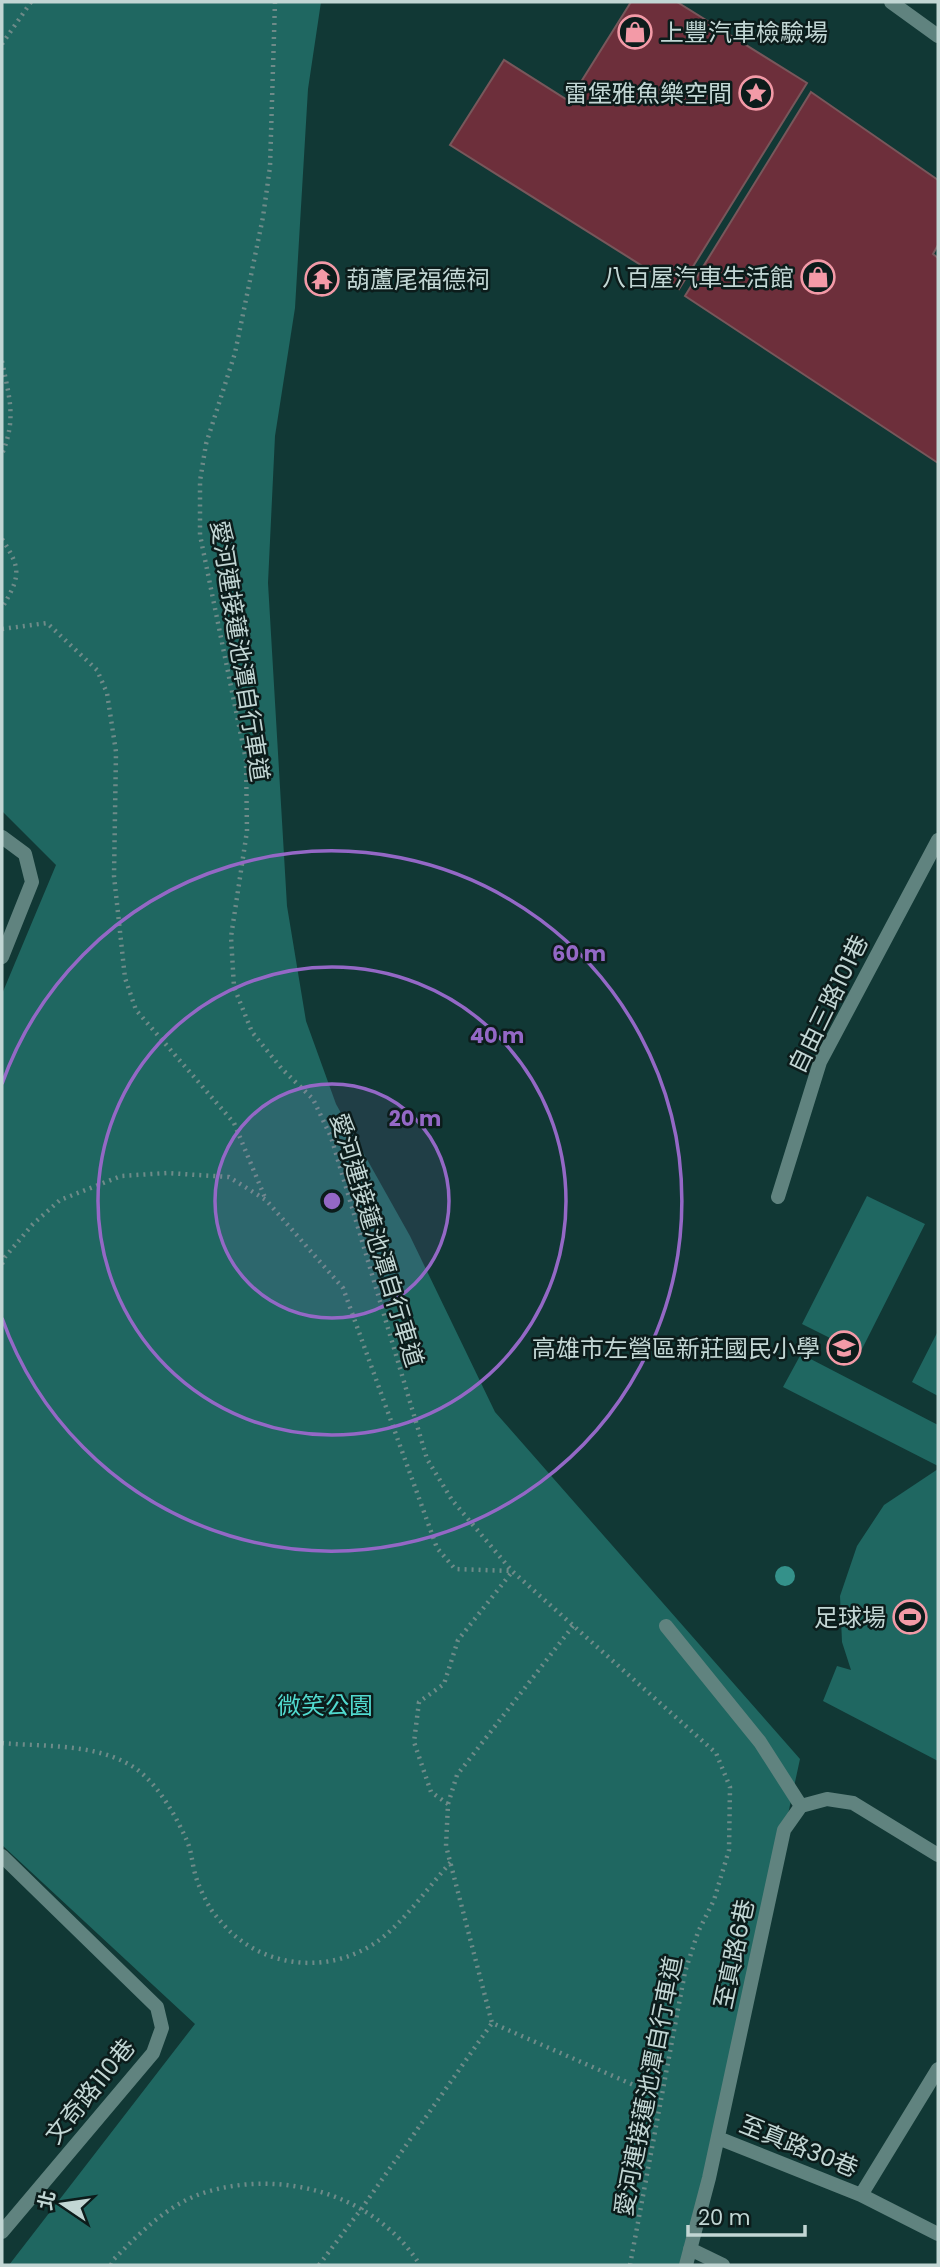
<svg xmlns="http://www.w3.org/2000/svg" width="940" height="2267" font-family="Poppins,'Noto Sans TC',sans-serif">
<rect width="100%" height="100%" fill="#113835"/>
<!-- green -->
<path fill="#1f6761" d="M2,2H321L308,89L295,308L275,436L268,583L287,906L306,1021L336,1104L410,1236L495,1412L800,1759L718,2138L686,2265H9L195,2024L2,1845V994L56,865L2,811Z
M867,1196L925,1224L860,1353L802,1324Z
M938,1331V1396L912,1382Z
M801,1354L938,1425V1466L783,1387Z
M938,1469V1761L823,1701L837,1666L851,1670L842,1642L840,1596L857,1546L884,1505Z"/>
<!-- building -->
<path fill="#6d2f3b" stroke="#78575b" stroke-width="2" d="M631,2H677L807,83L679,289L450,145L504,60L569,101Z
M811,92L938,180V245L933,254L938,258V463L685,296Z"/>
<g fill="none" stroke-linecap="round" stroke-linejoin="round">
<!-- path -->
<path stroke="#6e8b89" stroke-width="4.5" stroke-dasharray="2 5" stroke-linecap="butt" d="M275,2L270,167L263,217L235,353L206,444L200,481V535L246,760L247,831L231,937L234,987L252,1032L282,1069L313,1099L331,1137L427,1459L452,1500L512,1571L716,1753L730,1787L729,1850L714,1900L698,1932L685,1972L630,2265
M2,44L31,2
M2,361C9,397 17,418 2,454
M2,539C22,569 20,577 2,608
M2,629L47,623L97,670L107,693L116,752L114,876L125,978L136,1010L234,1123L266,1200
M2,1264L5,1257L33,1224L60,1200L121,1176L167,1173L229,1177L266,1200L343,1288L437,1548L455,1569L511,1571
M573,1626L457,1775L448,1804L446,1846L492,2023L661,2097
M2,1743C46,1747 97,1743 135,1768C158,1784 176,1816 187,1841C192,1852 192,1865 196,1877C199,1887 204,1897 209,1906C212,1912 217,1917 222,1923C260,1967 325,1976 375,1943C401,1926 429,1886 451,1862
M448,1804L431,1792L414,1742L419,1702L444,1684L458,1640L512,1572
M111,2265L114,2259C140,2233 167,2205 203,2193C282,2168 375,2194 420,2265
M319,2265L362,2208L492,2023"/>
<!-- service -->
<path stroke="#60837f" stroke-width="14" d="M2,837L25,854L32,882L2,957
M778,1197L820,1062L938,840
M666,1626L760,1742L801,1806
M2,1856L157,2007L162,2028L153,2053L2,2232
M718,2138L861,2195L938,2234
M861,2195L938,2069
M690,2249L723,2265
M686,2265L709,2178L784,1830L801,1806L827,1799L853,1803L938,1855"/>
<!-- tertiary -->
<path stroke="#60837f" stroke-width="14" d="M891,2L938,36"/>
</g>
<!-- trees -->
<circle fill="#34918a" cx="785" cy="1576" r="10"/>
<!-- distance rings -->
<circle cx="332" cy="1201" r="117" fill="#9468c6" fill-opacity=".12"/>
<g fill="none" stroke="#9468c6" stroke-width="3.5">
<circle cx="332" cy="1201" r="117"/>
<circle cx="332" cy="1201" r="234"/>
<path d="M2 1084A350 350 0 1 1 2 1318"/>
</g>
<!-- icons -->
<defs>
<symbol id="shop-ring" viewBox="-11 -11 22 22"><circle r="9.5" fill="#0c1c1b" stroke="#f39aa7" stroke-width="1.5"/><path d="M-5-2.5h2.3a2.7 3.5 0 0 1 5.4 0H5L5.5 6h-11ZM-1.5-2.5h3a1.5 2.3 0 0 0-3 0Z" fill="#f39aa7"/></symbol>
<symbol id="sight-ring" viewBox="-11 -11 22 22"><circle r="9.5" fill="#0c1c1b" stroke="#f39aa7" stroke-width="1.5"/><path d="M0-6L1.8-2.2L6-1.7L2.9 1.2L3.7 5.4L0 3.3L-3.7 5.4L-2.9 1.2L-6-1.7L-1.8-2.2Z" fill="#f39aa7"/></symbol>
<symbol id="temple-ring" viewBox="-11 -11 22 22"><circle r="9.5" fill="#0c1c1b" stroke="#f39aa7" stroke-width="1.5"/><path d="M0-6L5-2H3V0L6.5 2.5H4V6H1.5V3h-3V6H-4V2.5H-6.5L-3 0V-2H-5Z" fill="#f39aa7"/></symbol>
<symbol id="school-ring" viewBox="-11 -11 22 22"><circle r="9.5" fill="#0c1c1b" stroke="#f39aa7" stroke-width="1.5"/><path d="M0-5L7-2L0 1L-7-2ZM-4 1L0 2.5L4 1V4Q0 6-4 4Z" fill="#f39aa7"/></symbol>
<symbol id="stadium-ring" viewBox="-11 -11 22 22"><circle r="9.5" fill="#0c1c1b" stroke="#f39aa7" stroke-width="1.5"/><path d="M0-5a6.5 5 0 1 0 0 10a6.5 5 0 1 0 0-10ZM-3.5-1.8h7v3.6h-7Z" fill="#f39aa7"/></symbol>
</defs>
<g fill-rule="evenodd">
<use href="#shop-ring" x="616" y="13" width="38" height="38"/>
<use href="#sight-ring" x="737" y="74" width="38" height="38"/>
<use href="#shop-ring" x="799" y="258" width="38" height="38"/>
<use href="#temple-ring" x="303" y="260" width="38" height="38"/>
<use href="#school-ring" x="825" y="1329" width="38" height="38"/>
<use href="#stadium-ring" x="891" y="1598" width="38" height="38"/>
</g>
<g text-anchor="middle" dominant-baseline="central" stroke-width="5" stroke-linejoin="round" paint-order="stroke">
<!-- poi labels -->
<g font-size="24" fill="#c2d6d4" stroke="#0c1c1b" text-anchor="end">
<text x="660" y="32" text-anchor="start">上豐汽車檢驗場</text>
<text x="732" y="93">雷堡雅魚樂空間</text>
<text x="794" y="277">八百屋汽車生活館</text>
<text x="346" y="279" text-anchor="start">葫蘆尾福德祠</text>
<text x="820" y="1348">高雄市左營區新莊國民小學</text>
<text x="886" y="1617">足球場</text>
</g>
<!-- street labels -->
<g font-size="24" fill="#c2d6d4" stroke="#0c1c1b">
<text transform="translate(240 651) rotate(81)">愛河連接蓮池潭自行車道</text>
<text transform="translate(828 1004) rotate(-64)">自由三路101巷</text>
<text transform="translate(377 1240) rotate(73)">愛河連接蓮池潭自行車道</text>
<text transform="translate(734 1954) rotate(-78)">至真路6巷</text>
<text transform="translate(648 2086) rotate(-79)">愛河連接蓮池潭自行車道</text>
<text transform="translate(90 2091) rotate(-51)">文奇路110巷</text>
<text transform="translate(799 2146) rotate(22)">至真路30巷</text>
</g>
<!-- park labels -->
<g font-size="24" fill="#51dacf" stroke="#0c1c1b">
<text x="325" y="1705">微笑公園</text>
</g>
</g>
<circle cx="332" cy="1201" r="10" fill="#9468c6" stroke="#0c1c1b" stroke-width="3.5"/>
<g font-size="21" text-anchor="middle" font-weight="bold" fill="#9468c6" stroke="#0c1c1b" stroke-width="5" stroke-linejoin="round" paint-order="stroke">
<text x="579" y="961">60 m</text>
<text x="497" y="1043">40 m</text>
<text x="415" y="1126">20 m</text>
</g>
<!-- border -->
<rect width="940" height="2267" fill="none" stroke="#c2d6d4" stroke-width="7"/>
<!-- north arrow -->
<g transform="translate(63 2204) rotate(283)" stroke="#0c1c1b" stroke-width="5" paint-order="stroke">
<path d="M0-5L12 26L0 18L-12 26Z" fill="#c2d6d4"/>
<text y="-10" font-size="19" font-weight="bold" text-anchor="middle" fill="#c2d6d4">北</text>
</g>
<!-- scale -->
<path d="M688 2225v10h117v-10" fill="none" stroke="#c2d6d4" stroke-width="3.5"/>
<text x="698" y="2225" font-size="21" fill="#c2d6d4" stroke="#0c1c1b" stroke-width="5" paint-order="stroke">20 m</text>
</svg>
